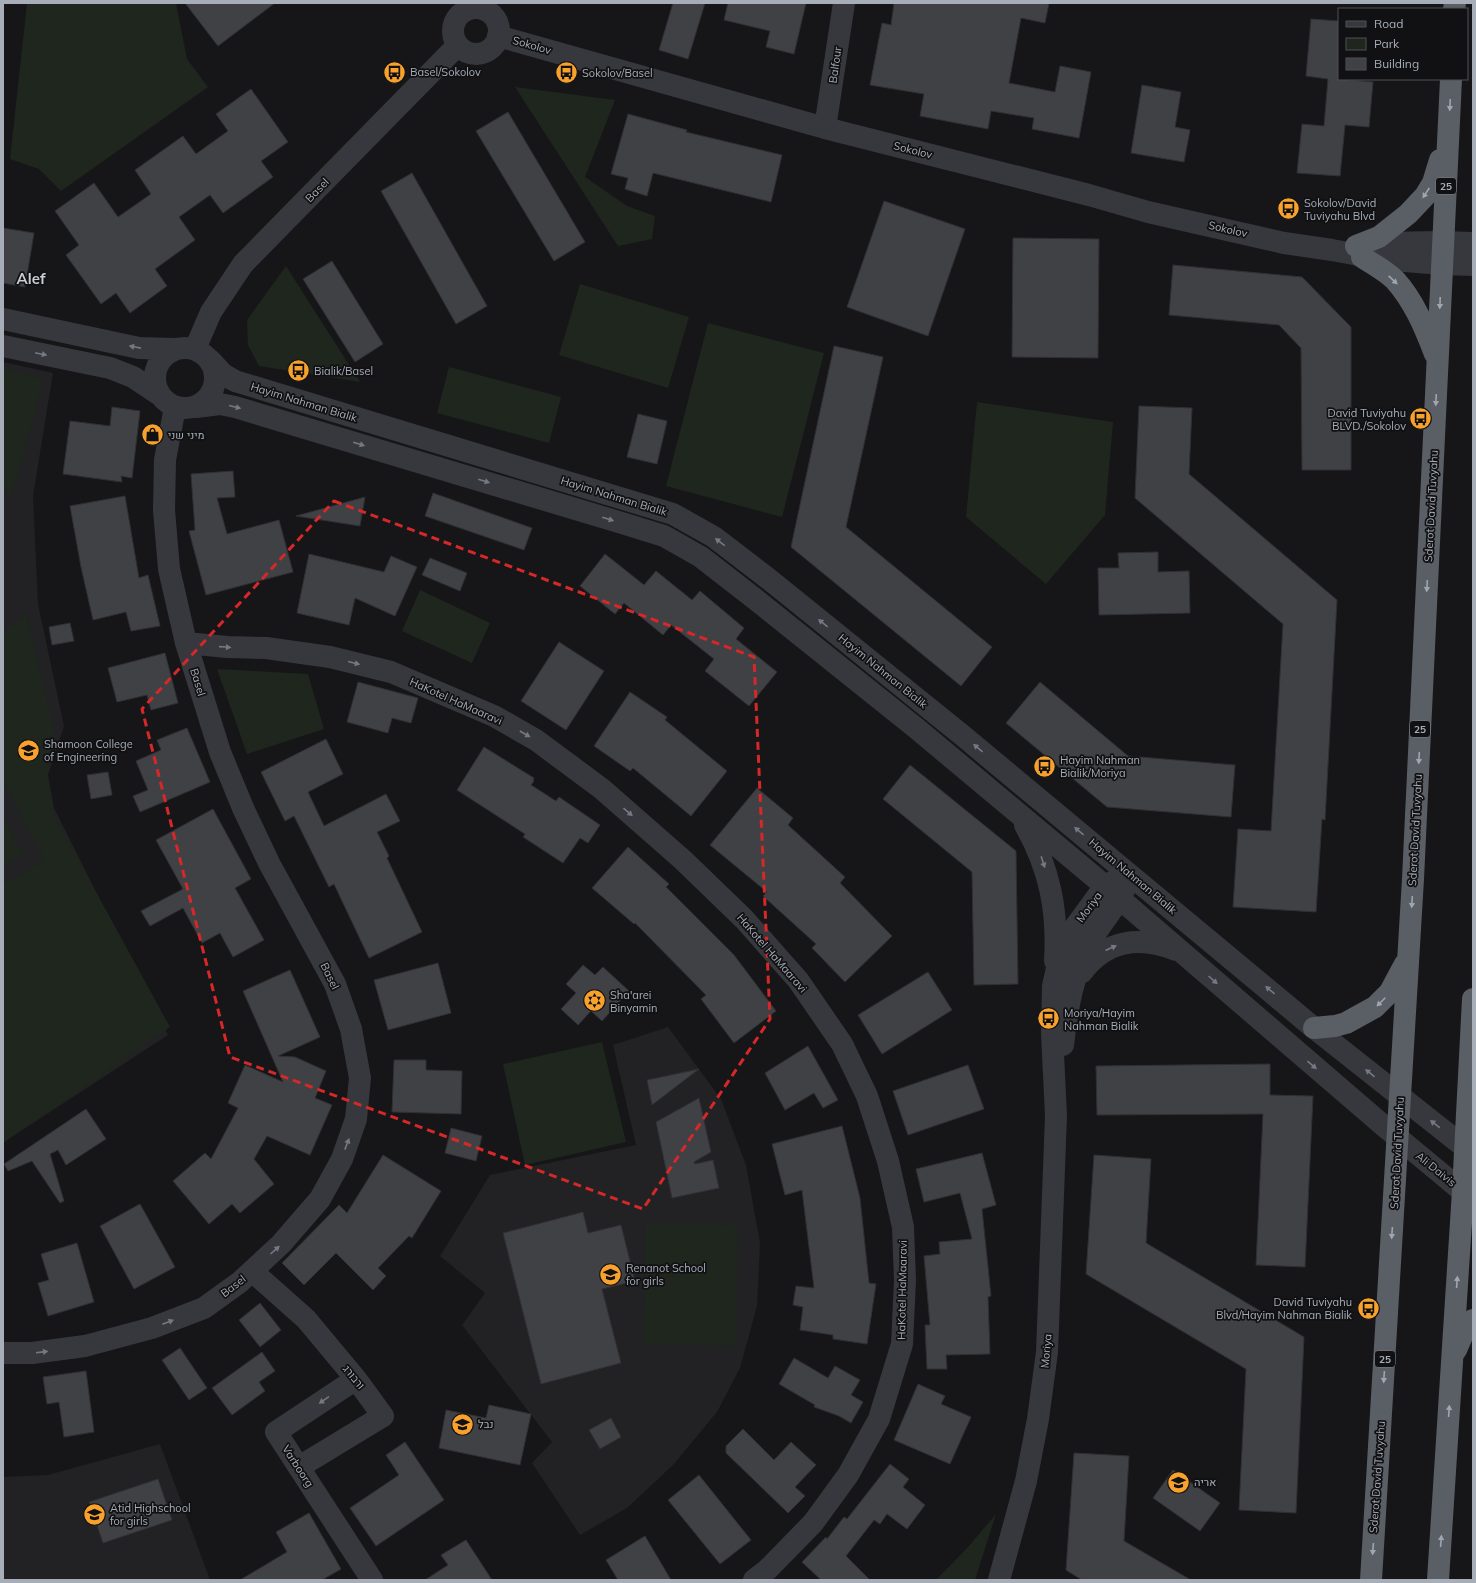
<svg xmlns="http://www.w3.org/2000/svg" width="1476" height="1583" font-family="Mulish,Heebo,sans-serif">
<rect width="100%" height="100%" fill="#161618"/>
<!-- built -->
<path fill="#222225" d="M3,362L53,373L33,496L38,604L64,726L48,775L54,808L168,1035L4,1142H3Z
M668,1027L721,1099L746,1165L760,1243L757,1306L740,1368L717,1412L673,1465L627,1508L580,1535L532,1463L552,1442L462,1325L485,1293L440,1256L490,1175L636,1145L613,1045Z
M160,1444L210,1580H3V1477L48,1475Z"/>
<!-- green -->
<path fill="#1e261e" d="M27,3H176L187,59L208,87L61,191L39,169L10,159Z
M515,87L615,100L585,177L627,206L655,216L652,239L618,246Z
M286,266L360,382L259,366L248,345L247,320Z
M580,284L689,317L668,388L559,355Z
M708,323L824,353L782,517L666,486Z
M449,367L561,397L549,443L437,413Z
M3,368L44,379L11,498L3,486Z
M977,402L1113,422L1105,515L1046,584L966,517Z
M420,590L490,623L472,663L402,631Z
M26,613L55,735L47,771L55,817L170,1027L3,1143V884L45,860L3,782V633Z
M217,669L308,674L324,729L247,754Z
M3,818L24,854L3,867Z
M602,1042L626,1142L525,1165L503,1064Z
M646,1223L738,1225L736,1346L644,1344Z
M996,1514L975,1580H936L968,1547Z"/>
<!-- building -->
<path fill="#404145" stroke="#303034" d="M185,3H275L218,46Z
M673,3H705L688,59L659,50Z
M728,3H806L794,54L766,47L770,31L724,20Z
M894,3H1049L1045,23L1021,18L1009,83L1055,92L1060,66L1091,72L1079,138L1032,129L1034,118L991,111L988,129L920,116L924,94L870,85L882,23L891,25Z
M1311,19L1339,21V79L1373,82L1369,127L1345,125L1340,176L1297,173L1302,124L1324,126L1328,79L1306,76Z
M1142,85L1181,92L1175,127L1190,130L1184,162L1131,153Z
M251,89L288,142L261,161L273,177L223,213L210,195L179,217L195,240L155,269L167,286L130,313L116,293L101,304L66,255L79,245L55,211L94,183L118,217L151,194L135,170L183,136L196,154L228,131L216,114Z
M508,112L585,242L554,261L476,131Z
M628,114L687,130L686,132L782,155L771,202L653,173L647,196L625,189L628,178L611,174Z
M412,173L487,306L456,324L381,191Z
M884,201L965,229L928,336L847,307Z
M3,228L34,233L25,287L3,283Z
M1013,238L1099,239L1098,358L1012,357Z
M332,261L383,344L355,362L303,279Z
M1173,265L1302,277L1351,327V470H1302L1301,348L1279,325L1169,315Z
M834,346L883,357L846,527L992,647L961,686L791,547Z
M1139,406L1192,408L1189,474L1337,600L1325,820L1322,819L1316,912L1233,907L1238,829L1271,831L1283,624L1135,498Z
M112,407L140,411L132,478L121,476L122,482L63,474L70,421L110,426Z
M638,414L667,421L657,464L627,457Z
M233,471L235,497L217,498L227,534L279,520L293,572L206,595L189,531L195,530L191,474Z
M433,493L532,528L524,550L425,516Z
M125,496L139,578L148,575L160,626L131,631L126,612L93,620L81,567L70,506Z
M365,497L360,526L296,516Z
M1158,552V572L1189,571L1190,613L1099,615L1098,568H1119L1118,553Z
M309,554L384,572L391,556L417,567L395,616L355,598L349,625L297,613Z
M605,554L644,585L656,571L692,600L700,591L744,628L736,639L777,672L749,706L705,671L714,659L671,625L663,635L624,603L615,614L580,586Z
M430,558L467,573L460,591L422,575Z
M70,623L74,641L52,645L49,627Z
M559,642L604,671L566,730L521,701Z
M165,653L178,703L151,710L147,695L117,702L108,668Z
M358,682L418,698L411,723L392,718L388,733L347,722Z
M1040,682L1128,756L1235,765L1231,817L1107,807L1006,723Z
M630,692L667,717L665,720L727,771L691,816L633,768L630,771L594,746Z
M187,728L210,782L140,812L133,796L148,790L136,761L161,750L157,740Z
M326,739L343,774L308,792L324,826L386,794L400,821L377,832L389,856L387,858L422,932L369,958L334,884L329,887L294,816L285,821L261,772Z
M484,747L534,778L533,780L534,781L531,785L556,801L559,797L600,825L588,843L580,838L563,863L523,837L525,834L457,790Z
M910,765L1016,851L1018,984L974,985L972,872L883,799Z
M108,772L112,795L91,799L87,775Z
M757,788L793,818L788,825L845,877L840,883L892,936L845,982L812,948L816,944L763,896L767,892L710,845Z
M213,809L251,879L235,888L264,940L233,957L220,933L202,943L183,908L150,926L141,911L183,889L156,840Z
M628,847L669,884L666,887L734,955L776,1011L734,1043L701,999L706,995L635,923L634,924L592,888Z
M438,963L451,1013L388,1030L374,980Z
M583,965L595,975L603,967L629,991L602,1021L591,1011L578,1025L561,1009L576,993L566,984Z
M290,970L320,1037L278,1056L295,1057L326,1071L315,1098L332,1105L310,1155L267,1136L254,1159L274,1184L240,1213L232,1204L209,1224L173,1181L205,1153L211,1159L238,1108L228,1103L245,1065L283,1082L243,991Z
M928,972L952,1010L882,1054L858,1015Z
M808,1046L838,1100L823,1108L814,1093L785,1110L765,1073Z
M394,1060H426V1070L462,1071L461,1114L392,1112Z
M1270,1064V1095L1313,1096L1305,1267L1256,1265L1263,1114L1097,1115L1096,1066Z
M968,1065L984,1109L908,1135L893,1091Z
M699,1069L652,1105L647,1080Z
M699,1098L711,1152L694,1162L695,1164L713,1160L719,1188L672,1198L656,1122Z
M86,1109L106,1139L66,1165L58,1150L50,1154L64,1201L60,1203L32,1161L8,1171L4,1164Z
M842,1126L860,1198L869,1283L876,1284L867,1344L833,1339V1335L800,1330L803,1307L793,1305L796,1286L814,1288L802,1190L785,1195L772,1144Z
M451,1128L482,1136L476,1161L445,1153Z
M982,1153L996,1205L982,1209L991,1296L988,1297L990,1354L946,1355L947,1369H927L925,1325H930L924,1256L940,1254L939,1242L972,1239L960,1193L924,1202L916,1169Z
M383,1155L441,1191L412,1238L409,1236L378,1268L386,1276L373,1290L336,1253L304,1285L282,1263L339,1205L347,1213Z
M1094,1155L1151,1159L1146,1243L1304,1337L1296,1513L1239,1510L1246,1369L1086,1274Z
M140,1204L175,1267L134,1289L100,1226Z
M583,1212L588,1233L621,1225L635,1281L602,1289L621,1363L541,1384L503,1233Z
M77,1243L94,1302L48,1316L38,1283L49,1280L41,1254Z
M260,1303L281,1330L260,1347L239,1320Z
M180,1348L207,1388L189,1400L162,1360Z
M262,1352L275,1371L259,1382L265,1391L232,1415L212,1388Z
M794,1358L828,1378L835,1366L860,1380L851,1395L863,1402L851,1423L839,1416L814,1407L815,1405L779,1384Z
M86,1371L94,1432L64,1437L59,1402L47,1404L43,1377Z
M918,1384L945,1396L941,1404L971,1417L950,1464L894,1440Z
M489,1405L531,1414L520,1465L439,1448L446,1410L486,1418Z
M611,1418L621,1437L600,1449L589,1430Z
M743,1429L774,1460L791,1442L816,1465L795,1487L805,1496L788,1513L726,1453V1446Z
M405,1442L444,1500L376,1546L350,1508L399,1475L386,1455Z
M1074,1453L1129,1456L1124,1541L1191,1580H1082L1066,1570Z
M890,1464L909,1479L903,1487L925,1505L907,1529L887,1514L880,1524L874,1520L846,1556L870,1580H821L802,1562L826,1537L827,1539L844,1517L847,1519Z
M1173,1470L1220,1503L1200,1531L1153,1498Z
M699,1475L751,1540L720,1564L668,1500Z
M158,1479L172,1520L103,1543L89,1502Z
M309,1513L341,1569L322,1580H240L287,1552L276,1532Z
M645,1536L671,1580H618L606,1560Z
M466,1540L492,1580H425L448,1565L441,1555Z"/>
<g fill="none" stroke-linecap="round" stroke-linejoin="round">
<!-- minor -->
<path stroke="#37383d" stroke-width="22" d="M453 31a23 23 0 1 1 46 0a23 23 0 1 1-46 0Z
M498,36L825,128L1089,195L1148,212L1284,243L1332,250L1380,259L1442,264
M825,128L844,3
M1360,246L1380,243L1443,242
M195,349L211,312L243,264L458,45
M186,643L227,647L266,648L330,657L391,672L494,716L536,740L602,789L683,860L744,919L798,980L842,1044L867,1096L888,1161L903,1227L905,1280L902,1344L879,1419L848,1475L813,1523L767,1570L754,1580
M252,1271L306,1319L356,1379L383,1416L299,1467
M3,1353H32L85,1346L152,1328L204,1308L240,1282L281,1244L320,1199L342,1159L356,1119L360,1078L351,1029L335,984L269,863L243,808L220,752L186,643L169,569L164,510L165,460L175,407
M356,1379L276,1432L372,1580"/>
<!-- tertiary -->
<path stroke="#37383d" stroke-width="22" d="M1443,242L1473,243
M1442,264L1473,265
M3,319L139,348L174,349
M3,346L110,368L133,377L160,395
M155 378a30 30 0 1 1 60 0a30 30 0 1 1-60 0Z
M210,360L223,374L235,381L673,514L714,537L770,580L962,735L1314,1028L1473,1154
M196,407L220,404L235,407L622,523L664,536L701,557L755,599L916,728L1105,886L1385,1127L1473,1200
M1025,825C1050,869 1058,911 1055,961
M1082,972C1107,939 1140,936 1176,950
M1063,1045C1067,1009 1073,973 1091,941C1102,921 1117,907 1126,886
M999,1580L1026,1481L1038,1419L1047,1352L1056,1116L1052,1033L1053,986L1060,955L1075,927L1105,886L1118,879"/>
<!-- trunk -->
<path stroke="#5a5e65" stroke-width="22" d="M1454,9L1455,3
M1356,246L1379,237L1408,214L1425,196L1433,183L1440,160
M1362,257C1373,264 1386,271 1395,280C1414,301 1425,328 1435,354
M1314,1028L1335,1026L1346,1023L1375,1007L1390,992L1405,964
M1456,1350L1462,1336L1473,1320
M1371,1580L1413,879L1451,79
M1438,1580L1463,1191L1473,999"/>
</g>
<!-- one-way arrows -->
<defs><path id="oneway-solid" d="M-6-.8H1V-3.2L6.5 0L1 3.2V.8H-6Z"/></defs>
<g fill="#9fa6b0">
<use href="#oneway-solid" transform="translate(1450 105) rotate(93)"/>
<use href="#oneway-solid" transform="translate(1426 193) rotate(123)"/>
<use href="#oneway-solid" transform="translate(1393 280) rotate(43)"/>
<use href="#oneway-solid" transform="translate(1440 303) rotate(92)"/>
<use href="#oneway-solid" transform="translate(1436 400) rotate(93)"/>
<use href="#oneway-solid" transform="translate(1427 586) rotate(93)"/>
<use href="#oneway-solid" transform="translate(1419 758) rotate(93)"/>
<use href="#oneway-solid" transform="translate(1412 902) rotate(93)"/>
<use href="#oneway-solid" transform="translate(1381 1002) rotate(135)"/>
<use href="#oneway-solid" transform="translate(1392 1233) rotate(94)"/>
<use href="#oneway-solid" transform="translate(1457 1282) rotate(-86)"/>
<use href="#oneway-solid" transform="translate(1384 1377) rotate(94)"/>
<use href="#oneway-solid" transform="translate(1449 1411) rotate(-86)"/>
<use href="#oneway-solid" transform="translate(1441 1541) rotate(-86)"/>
<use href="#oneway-solid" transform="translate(1373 1549) rotate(94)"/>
</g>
<g fill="#757981">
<use href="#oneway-solid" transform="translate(135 347) rotate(-169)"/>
<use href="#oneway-solid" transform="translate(41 354) rotate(12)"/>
<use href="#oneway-solid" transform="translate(235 407) rotate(14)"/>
<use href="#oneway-solid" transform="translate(359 444) rotate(17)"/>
<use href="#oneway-solid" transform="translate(484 481) rotate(17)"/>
<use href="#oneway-solid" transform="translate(608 519) rotate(17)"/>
<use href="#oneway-solid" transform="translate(720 542) rotate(-143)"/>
<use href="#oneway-solid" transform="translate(823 623) rotate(-141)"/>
<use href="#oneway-solid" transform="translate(225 647) rotate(4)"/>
<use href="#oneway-solid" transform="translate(354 663) rotate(14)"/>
<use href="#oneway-solid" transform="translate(525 734) rotate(30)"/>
<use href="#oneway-solid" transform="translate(978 748) rotate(-140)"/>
<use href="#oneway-solid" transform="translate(628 812) rotate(41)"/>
<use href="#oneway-solid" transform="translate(1079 831) rotate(-140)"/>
<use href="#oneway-solid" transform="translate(1043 862) rotate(72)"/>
<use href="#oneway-solid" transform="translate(1111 948) rotate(-24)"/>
<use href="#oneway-solid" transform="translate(1213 980) rotate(42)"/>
<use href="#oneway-solid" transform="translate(1270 990) rotate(-140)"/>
<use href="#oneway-solid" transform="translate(1312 1065) rotate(40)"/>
<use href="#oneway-solid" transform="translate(1370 1073) rotate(-141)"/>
<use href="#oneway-solid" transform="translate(1435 1124) rotate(-142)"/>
<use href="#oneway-solid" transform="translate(347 1144) rotate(-69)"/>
<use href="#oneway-solid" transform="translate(275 1250) rotate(-42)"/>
<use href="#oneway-solid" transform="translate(168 1322) rotate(-21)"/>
<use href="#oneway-solid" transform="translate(42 1352) rotate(-7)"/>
<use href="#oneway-solid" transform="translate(324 1400) rotate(146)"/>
</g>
<!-- marked area -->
<path fill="none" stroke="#d62828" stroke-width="3" stroke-dasharray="8 5" stroke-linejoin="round" d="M334,501L754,657L770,1019L643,1209L230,1057L142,709Z"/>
<!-- icons -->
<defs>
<symbol id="bus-disc" viewBox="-11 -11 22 22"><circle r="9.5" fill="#f8a22d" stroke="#111113"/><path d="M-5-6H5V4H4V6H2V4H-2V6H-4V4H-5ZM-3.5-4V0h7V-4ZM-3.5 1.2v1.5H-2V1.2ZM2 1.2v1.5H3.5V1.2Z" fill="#111"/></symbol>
<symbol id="shop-disc" viewBox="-11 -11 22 22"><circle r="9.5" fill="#f8a22d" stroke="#111113"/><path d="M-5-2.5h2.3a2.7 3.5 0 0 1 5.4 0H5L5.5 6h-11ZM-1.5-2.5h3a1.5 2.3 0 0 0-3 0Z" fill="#111"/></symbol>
<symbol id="university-disc" viewBox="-11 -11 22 22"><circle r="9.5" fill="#f8a22d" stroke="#111113"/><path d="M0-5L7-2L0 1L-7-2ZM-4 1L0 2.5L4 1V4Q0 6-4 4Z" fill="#111"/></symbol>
<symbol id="synagogue-disc" viewBox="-11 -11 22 22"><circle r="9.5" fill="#f8a22d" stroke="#111113"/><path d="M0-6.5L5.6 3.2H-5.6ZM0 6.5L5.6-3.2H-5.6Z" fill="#111"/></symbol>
<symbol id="school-disc" viewBox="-11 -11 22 22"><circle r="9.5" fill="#f8a22d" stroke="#111113"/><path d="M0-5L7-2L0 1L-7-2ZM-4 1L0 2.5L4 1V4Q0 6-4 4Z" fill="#111"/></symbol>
</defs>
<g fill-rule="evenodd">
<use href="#bus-disc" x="382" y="60" width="25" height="25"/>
<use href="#bus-disc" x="554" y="60" width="25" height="25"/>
<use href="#bus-disc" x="1276" y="196" width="25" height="25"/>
<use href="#bus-disc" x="286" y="358" width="25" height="25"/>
<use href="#bus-disc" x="1408" y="406" width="25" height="25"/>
<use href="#shop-disc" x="140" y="422" width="25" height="25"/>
<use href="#university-disc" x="16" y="738" width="25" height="25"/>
<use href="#bus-disc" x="1032" y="754" width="25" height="25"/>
<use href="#synagogue-disc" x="582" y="988" width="25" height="25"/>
<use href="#bus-disc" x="1036" y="1006" width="25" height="25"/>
<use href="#school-disc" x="598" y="1262" width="25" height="25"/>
<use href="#bus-disc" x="1356" y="1296" width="25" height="25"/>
<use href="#school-disc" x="450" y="1412" width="25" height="25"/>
<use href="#school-disc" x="1166" y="1470" width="25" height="25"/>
<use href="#school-disc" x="82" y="1502" width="25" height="25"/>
</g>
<g text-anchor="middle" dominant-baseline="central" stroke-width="3.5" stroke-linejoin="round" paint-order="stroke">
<!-- shield labels -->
<g fill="#111113" stroke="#7a7f86" stroke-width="1">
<rect x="1436" y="178" width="20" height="16" rx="3"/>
<rect x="1410" y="721" width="20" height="16" rx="3"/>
<rect x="1375" y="1351" width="20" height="16" rx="3"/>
</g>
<g font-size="10" font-weight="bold" fill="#a7aeb8">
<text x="1446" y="186">25</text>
<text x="1420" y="729">25</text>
<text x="1385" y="1359">25</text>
</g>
<!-- street labels -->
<g font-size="11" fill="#a7aeb8" stroke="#111113">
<text transform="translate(532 45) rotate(16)">Sokolov</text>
<text transform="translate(835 65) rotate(-82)">Balfour</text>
<text transform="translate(913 150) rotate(14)">Sokolov</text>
<text transform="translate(317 190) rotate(-46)">Basel</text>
<text transform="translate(1228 229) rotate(13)">Sokolov</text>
<text transform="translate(304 402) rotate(17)">Hayim Nahman Bialik</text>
<text transform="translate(614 496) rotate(17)">Hayim Nahman Bialik</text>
<text transform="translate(1431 506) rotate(-87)">Sderot David Tuvyahu</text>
<text transform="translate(883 671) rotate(39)">Hayim Nahman Bialik</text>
<text transform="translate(198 682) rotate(73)">Basel</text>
<text transform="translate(456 701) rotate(24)">HaKotel HaMaaravi</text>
<text transform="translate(1415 830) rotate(-87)">Sderot David Tuvyahu</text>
<text transform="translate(1133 876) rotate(40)">Hayim Nahman Bialik</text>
<text transform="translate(1089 907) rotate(-54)">Moriya</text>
<text transform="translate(772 953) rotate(49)">HaKotel HaMaaravi</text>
<text transform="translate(330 976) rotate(64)">Basel</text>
<text transform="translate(1397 1153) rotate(-87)">Sderot David Tuvyahu</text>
<text transform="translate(1436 1169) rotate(39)">Ali Daivis</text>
<text transform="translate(233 1286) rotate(-38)">Basel</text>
<text transform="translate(902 1290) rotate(-89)">HaKotel HaMaaravi</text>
<text transform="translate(1046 1351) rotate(-85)">Moriya</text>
<text transform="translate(354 1377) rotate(51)">ורבורג</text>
<text transform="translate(298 1466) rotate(57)">Varboorg</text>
<text transform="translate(1377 1477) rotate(-86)">Sderot David Tuvyahu</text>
</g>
<!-- poi labels -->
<g font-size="11" fill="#a7aeb8" stroke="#111113" text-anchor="start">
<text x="410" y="72">Basel/Sokolov</text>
<text x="582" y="73">Sokolov/Basel</text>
<text x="1304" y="203">Sokolov/David<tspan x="1304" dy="13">Tuviyahu Blvd</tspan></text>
<text x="314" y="371">Bialik/Basel</text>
<text x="1406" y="413" text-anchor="end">David Tuviyahu<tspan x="1406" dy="13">BLVD./Sokolov</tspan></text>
<text x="168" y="435">מיני שני</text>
<text x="44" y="744">Shamoon College<tspan x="44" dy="13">of Engineering</tspan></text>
<text x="1060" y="760">Hayim Nahman<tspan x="1060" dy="13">Bialik/Moriya</tspan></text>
<text x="610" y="995">Sha'arei<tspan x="610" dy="13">Binyamin</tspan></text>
<text x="1064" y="1013">Moriya/Hayim<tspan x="1064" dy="13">Nahman Bialik</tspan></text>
<text x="626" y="1268">Renanot School<tspan x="626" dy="13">for girls</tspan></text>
<text x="1352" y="1302" text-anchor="end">David Tuviyahu<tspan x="1352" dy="13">Blvd/Hayim Nahman Bialik</tspan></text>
<text x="478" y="1424">נבל</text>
<text x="1194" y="1482">אריה</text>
<text x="110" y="1508">Atid Highschool<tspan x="110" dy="13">for girls</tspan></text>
</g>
<!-- district labels -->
<g font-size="15" font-weight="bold" fill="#c8cdd4" stroke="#111113">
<text x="31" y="278">Alef</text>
</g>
</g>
<!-- border -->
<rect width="1476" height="1583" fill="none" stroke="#a7aeb8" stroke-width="8"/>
<!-- legend -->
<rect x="1338" y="8" width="130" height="72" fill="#111113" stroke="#4d5055"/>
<rect x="1346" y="21" width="20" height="6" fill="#37383d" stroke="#4d5055"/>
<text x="1374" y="28" font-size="12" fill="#a7aeb8">Road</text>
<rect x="1346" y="38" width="20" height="12" fill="#1e261e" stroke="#4d5055"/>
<text x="1374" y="48" font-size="12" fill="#a7aeb8">Park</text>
<rect x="1346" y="58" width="20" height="12" fill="#404145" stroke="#4d5055"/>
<text x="1374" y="68" font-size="12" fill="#a7aeb8">Building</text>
</svg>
